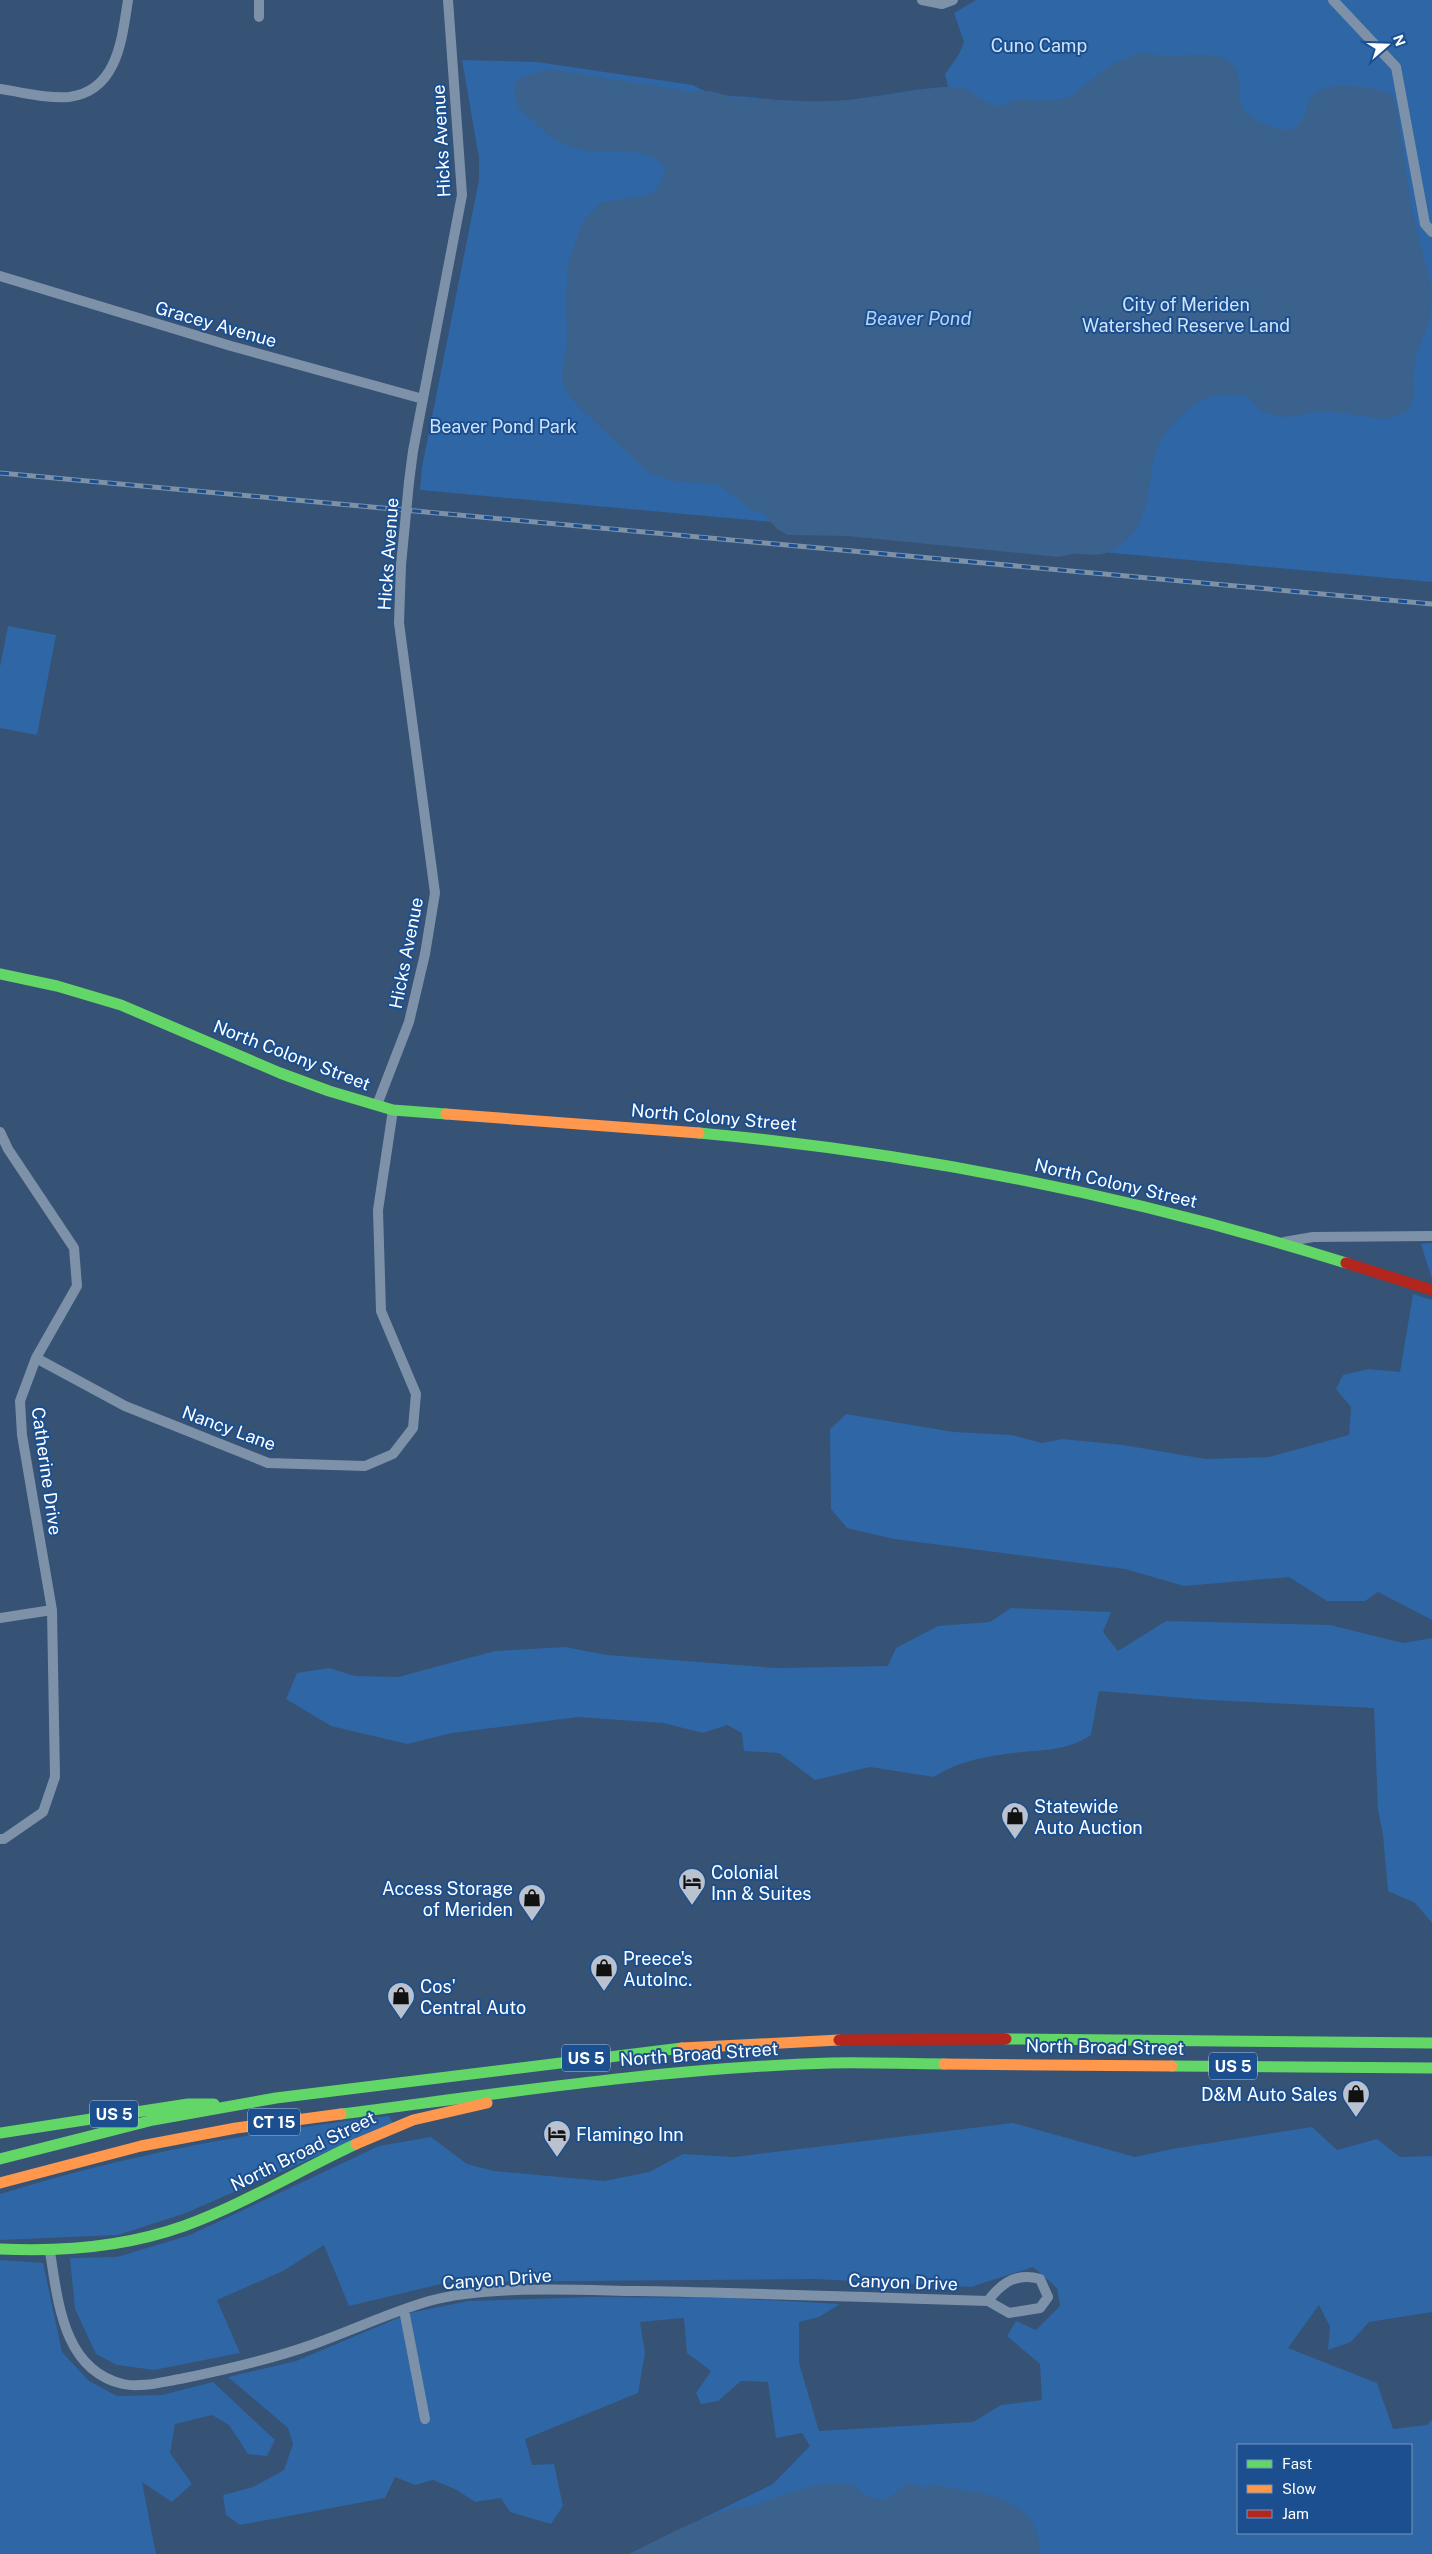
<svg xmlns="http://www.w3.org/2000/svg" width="1432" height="2554" font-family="'Public Sans',sans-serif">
<rect width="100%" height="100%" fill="#365274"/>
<!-- green -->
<path fill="#2f66a5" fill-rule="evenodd" d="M976,0H1432V582L420,490L422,467L479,180V158L462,60L537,62L693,85C708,95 730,96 748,97C781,101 816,103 850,100C883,96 916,88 948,87L945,74L959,54L964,42L954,13Z
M8,626L56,635L37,735L0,728V667Z
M1432,1243V1279L1421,1244Z
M1413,1294L1432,1300V1620L1378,1592L1365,1601H1327L1289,1577L1184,1586L1125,1569L894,1539L847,1528L831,1509L830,1429L846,1414L954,1432L1012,1435L1042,1443L1062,1439L1123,1445L1206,1459L1269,1457L1349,1435L1351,1407L1336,1389L1343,1375L1369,1369L1400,1372Z
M1011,1608L1111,1612L1103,1632L1118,1651L1166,1621L1330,1625L1403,1643L1432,1638V1923L1415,1903L1388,1891L1383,1835L1378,1810L1374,1708L1208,1700L1099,1691L1091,1735C1064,1754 1030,1749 999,1755C977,1758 951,1765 934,1777L870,1767L815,1780L779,1753L744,1751L742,1733L727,1725L703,1733L663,1723L578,1717L452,1733L407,1744L331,1726L286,1699L297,1673L329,1668L355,1676L398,1677L495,1651L565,1647L607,1655L776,1668L888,1666L896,1648L938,1626L990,1622Z
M389,2116L393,2123L186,2213L118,2235L0,2240V2194C128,2154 256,2131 389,2116Z
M1013,2123L1135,2157L1172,2149L1312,2127L1337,2150L1377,2139L1400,2157L1432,2156V2312L1369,2322L1351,2342L1328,2350L1330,2327L1319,2305L1288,2348L1377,2383L1393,2429L1427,2425L1432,2420V2554H629L773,2484L810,2446L802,2433L776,2438L768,2382L741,2381L718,2401L701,2404L696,2393L711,2371L687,2353L684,2318L640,2322L645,2353L638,2393L525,2439L532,2465L554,2464L563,2506L551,2524L510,2512L501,2498L475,2502L455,2489L433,2480L415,2485L395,2477L385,2498L240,2525L226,2515L223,2495L253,2487L284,2470L293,2444L288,2428L228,2377L296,2361L410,2313L468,2301L592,2297L729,2298L840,2304L819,2317L799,2322V2363L819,2431L973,2422L1001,2405L1042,2400L1040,2364L1007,2336L1016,2321L1036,2330L1060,2306L1057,2288L1033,2267L971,2287L815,2279L449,2282L349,2306L324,2245L283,2271L217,2300L240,2353L154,2370L117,2365L96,2354L75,2309L70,2258L117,2257L190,2235L379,2146L431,2137L467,2164L494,2171L604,2181L649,2172L683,2154L734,2157ZM1238,2445H1411V2533H1238Z
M0,2260L43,2263L62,2352L89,2381L117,2396L162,2395L213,2382L275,2440L267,2456L248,2454L229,2425L212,2415L175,2424L170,2453L192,2484L172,2502L142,2482L156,2554H0Z"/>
<!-- water -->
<path fill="#3b618d" d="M1141,52C1148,53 1156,55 1163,56C1183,57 1214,49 1230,63C1251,81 1222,104 1261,122C1268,125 1274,129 1282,130C1307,132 1302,106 1315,94C1329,80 1376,87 1392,95L1396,106L1412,210L1431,286L1430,320L1416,355L1413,377L1414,398L1406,413L1385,419L1324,411L1285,417L1262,412L1248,396C1237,395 1224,393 1213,396C1192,401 1160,433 1155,454C1146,491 1152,529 1111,551C1100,557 1090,554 1078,554C1072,553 1065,556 1059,557L847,536L788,535L777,529L763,513L751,510L718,484L673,481L648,472L575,403L566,391L562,376L567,342L566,299L568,264L582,223L600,203L652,194L657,189L666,169C649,144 609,155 586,151C564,146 548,137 533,121C526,113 519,112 516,101C514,94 513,85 518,79L548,69L687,91H711L735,98L811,102L848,100L944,87L965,88L989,104L1000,107L1018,99L1037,101L1069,98L1112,64Z
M908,2482L921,2488L932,2485C968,2492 1015,2491 1035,2528C1039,2535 1039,2546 1040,2554H629C662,2537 695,2520 731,2509C739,2507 749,2507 757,2504C788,2494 824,2477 857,2486C860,2492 863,2494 869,2496C887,2505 894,2493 908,2482Z"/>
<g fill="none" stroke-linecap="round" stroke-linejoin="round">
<!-- street -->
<path stroke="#7d92a8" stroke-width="10" d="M259,0V17
M922,0L942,4L953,0
M1333,0L1396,67L1425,224L1432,232
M0,89C22,92 47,99 69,97C118,91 122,38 128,0
M0,276L231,346L423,399
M409,482L413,451L462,195L448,0
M377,1105L409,1022L425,954L435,893L399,623L401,565
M0,1132L8,1149L74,1248L77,1286L36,1358L20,1401L22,1435L52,1610L55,1777L43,1812L4,1839H0
M1284,1242L1313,1237L1432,1236
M36,1358L125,1406L268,1463L365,1466L393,1454L413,1428L416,1394L381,1311L378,1210L393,1110
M0,1618L52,1610
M50,2252C58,2301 63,2370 123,2384C141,2388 162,2382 180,2379C224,2370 269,2360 311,2345C351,2331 388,2313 429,2301C488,2285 575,2290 637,2291C754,2293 871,2297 988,2301L1009,2313L1040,2308L1048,2297L1040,2279C1017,2272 1001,2283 988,2301
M404,2310L425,2419"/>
<!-- fast -->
<path stroke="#63d668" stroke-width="11" d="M0,974L57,986L121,1005L280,1073L329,1091L393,1110L446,1114
M699,1133C918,1153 1136,1197 1346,1263
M1006,2039L1432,2043
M1172,2066L1432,2068
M341,2114C504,2093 666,2068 830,2063C868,2062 906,2064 944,2064
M0,2133L188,2104H214
M0,2159L153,2120L276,2098L682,2048
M0,2249C62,2252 125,2247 184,2226C244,2204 298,2171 356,2144"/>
<!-- slow -->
<path stroke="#ff974d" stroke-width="11" d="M446,1114L699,1133
M682,2048L839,2040
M944,2064L1172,2066
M356,2144L413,2120L487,2103
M0,2183L141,2146L236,2128L341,2114"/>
<!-- jam -->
<path stroke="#b3261e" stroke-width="11" d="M1346,1263L1432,1290
M839,2040L1006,2039"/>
<defs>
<path id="rail" d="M0,473L1432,604"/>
</defs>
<!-- rail casing -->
<use href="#rail" stroke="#7e92a7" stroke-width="5"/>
<!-- rail -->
<use href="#rail" stroke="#1b4f8f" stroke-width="3" stroke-dasharray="9" stroke-linecap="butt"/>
<!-- street-bridge -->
<path stroke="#7d92a8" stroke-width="10" d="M401,565L409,482"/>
</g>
<!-- icons -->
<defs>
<symbol id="shop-pin" viewBox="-11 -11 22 30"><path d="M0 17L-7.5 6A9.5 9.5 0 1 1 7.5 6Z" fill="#b9c2ce" stroke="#1b4f8f"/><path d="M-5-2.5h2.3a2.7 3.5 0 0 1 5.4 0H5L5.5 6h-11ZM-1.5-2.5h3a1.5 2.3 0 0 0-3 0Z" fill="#111"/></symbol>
<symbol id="hotel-pin" viewBox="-11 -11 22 30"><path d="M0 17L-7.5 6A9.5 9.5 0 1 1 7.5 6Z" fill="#b9c2ce" stroke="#1b4f8f"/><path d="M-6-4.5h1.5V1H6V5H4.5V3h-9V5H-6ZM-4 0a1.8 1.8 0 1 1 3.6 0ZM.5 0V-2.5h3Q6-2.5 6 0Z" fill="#111"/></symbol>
</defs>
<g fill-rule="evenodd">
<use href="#shop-pin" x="999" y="1800" width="32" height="43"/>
<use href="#hotel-pin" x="676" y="1866" width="32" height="43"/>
<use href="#shop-pin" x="516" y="1882" width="32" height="43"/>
<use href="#shop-pin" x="588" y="1952" width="32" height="43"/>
<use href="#shop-pin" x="385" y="1980" width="32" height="43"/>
<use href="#shop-pin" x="1340" y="2078" width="32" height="43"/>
<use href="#hotel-pin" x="541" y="2118" width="32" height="43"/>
</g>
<g text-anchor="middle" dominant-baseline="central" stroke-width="4" stroke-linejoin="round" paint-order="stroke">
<!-- shield labels -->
<g fill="#1b4f8f" stroke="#bbcadd" stroke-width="1">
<rect x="562" y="2044.5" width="48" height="27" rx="4"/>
<rect x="1209" y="2052.5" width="48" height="27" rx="4"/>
<rect x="90" y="2100.5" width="48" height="27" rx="4"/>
<rect x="248" y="2108.5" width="52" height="27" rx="4"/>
</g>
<g font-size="16" font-weight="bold" fill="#fff">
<text x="586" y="2058">US 5</text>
<text x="1233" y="2066">US 5</text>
<text x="114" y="2114">US 5</text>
<text x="274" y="2122">CT 15</text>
</g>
<!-- park labels -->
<g font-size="18" fill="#cfe3fa" stroke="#1b4f8f">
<text x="1039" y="45">Cuno Camp</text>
<text x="1186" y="304">City of Meriden<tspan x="1186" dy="21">Watershed Reserve Land</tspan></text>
<text x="503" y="426">Beaver Pond Park</text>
</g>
<!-- street labels -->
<g font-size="18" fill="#fff" stroke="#1b4f8f">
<text transform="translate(441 141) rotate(-93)">Hicks Avenue</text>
<text transform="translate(216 324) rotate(16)">Gracey Avenue</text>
<text transform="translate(388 554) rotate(-86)">Hicks Avenue</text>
<text transform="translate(406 953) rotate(-79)">Hicks Avenue</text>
<text transform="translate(292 1055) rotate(21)">North Colony Street</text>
<text transform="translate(714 1117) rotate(5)">North Colony Street</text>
<text transform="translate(1116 1183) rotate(13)">North Colony Street</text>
<text transform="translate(229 1428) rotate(20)">Nancy Lane</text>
<text transform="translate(47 1471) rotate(82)">Catherine Drive</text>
<text transform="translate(1105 2047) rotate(1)">North Broad Street</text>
<text transform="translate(699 2054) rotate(-4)">North Broad Street</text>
<text transform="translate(303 2151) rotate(-26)">North Broad Street</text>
<text transform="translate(497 2279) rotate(-4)">Canyon Drive</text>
<text transform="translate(903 2282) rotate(2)">Canyon Drive</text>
</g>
<!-- poi labels -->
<g font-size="18" fill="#fff" stroke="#1b4f8f" text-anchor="start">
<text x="1034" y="1806">Statewide<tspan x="1034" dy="21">Auto Auction</tspan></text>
<text x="711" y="1872">Colonial<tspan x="711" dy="21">Inn &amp; Suites</tspan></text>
<text x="513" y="1888" text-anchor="end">Access Storage<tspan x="513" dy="21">of Meriden</tspan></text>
<text x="623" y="1958">Preece's<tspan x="623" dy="21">AutoInc.</tspan></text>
<text x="420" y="1986">Cos'<tspan x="420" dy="21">Central Auto</tspan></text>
<text x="1337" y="2094" text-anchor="end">D&amp;M Auto Sales</text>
<text x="576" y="2134">Flamingo Inn</text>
</g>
<!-- water labels -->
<g font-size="19" font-style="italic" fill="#b5d3f5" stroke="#1b4f8f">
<text x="918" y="318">Beaver Pond</text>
</g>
</g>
<!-- legend -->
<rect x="1237" y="2444" width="175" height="90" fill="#1b4f8f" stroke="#7695bc"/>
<rect x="1247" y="2460" width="25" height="8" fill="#63d668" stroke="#7695bc"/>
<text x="1282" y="2469" font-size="15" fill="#ffffff">Fast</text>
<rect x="1247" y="2485" width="25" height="8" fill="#ff974d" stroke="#7695bc"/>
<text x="1282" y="2494" font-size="15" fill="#ffffff">Slow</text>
<rect x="1247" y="2510" width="25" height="8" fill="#b3261e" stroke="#7695bc"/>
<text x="1282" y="2519" font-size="15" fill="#ffffff">Jam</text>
<!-- north arrow -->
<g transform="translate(1387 45) rotate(70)" stroke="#1b4f8f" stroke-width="4" paint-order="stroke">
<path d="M0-4L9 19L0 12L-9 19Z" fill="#ffffff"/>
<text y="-8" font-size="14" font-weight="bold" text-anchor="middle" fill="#ffffff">N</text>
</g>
</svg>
